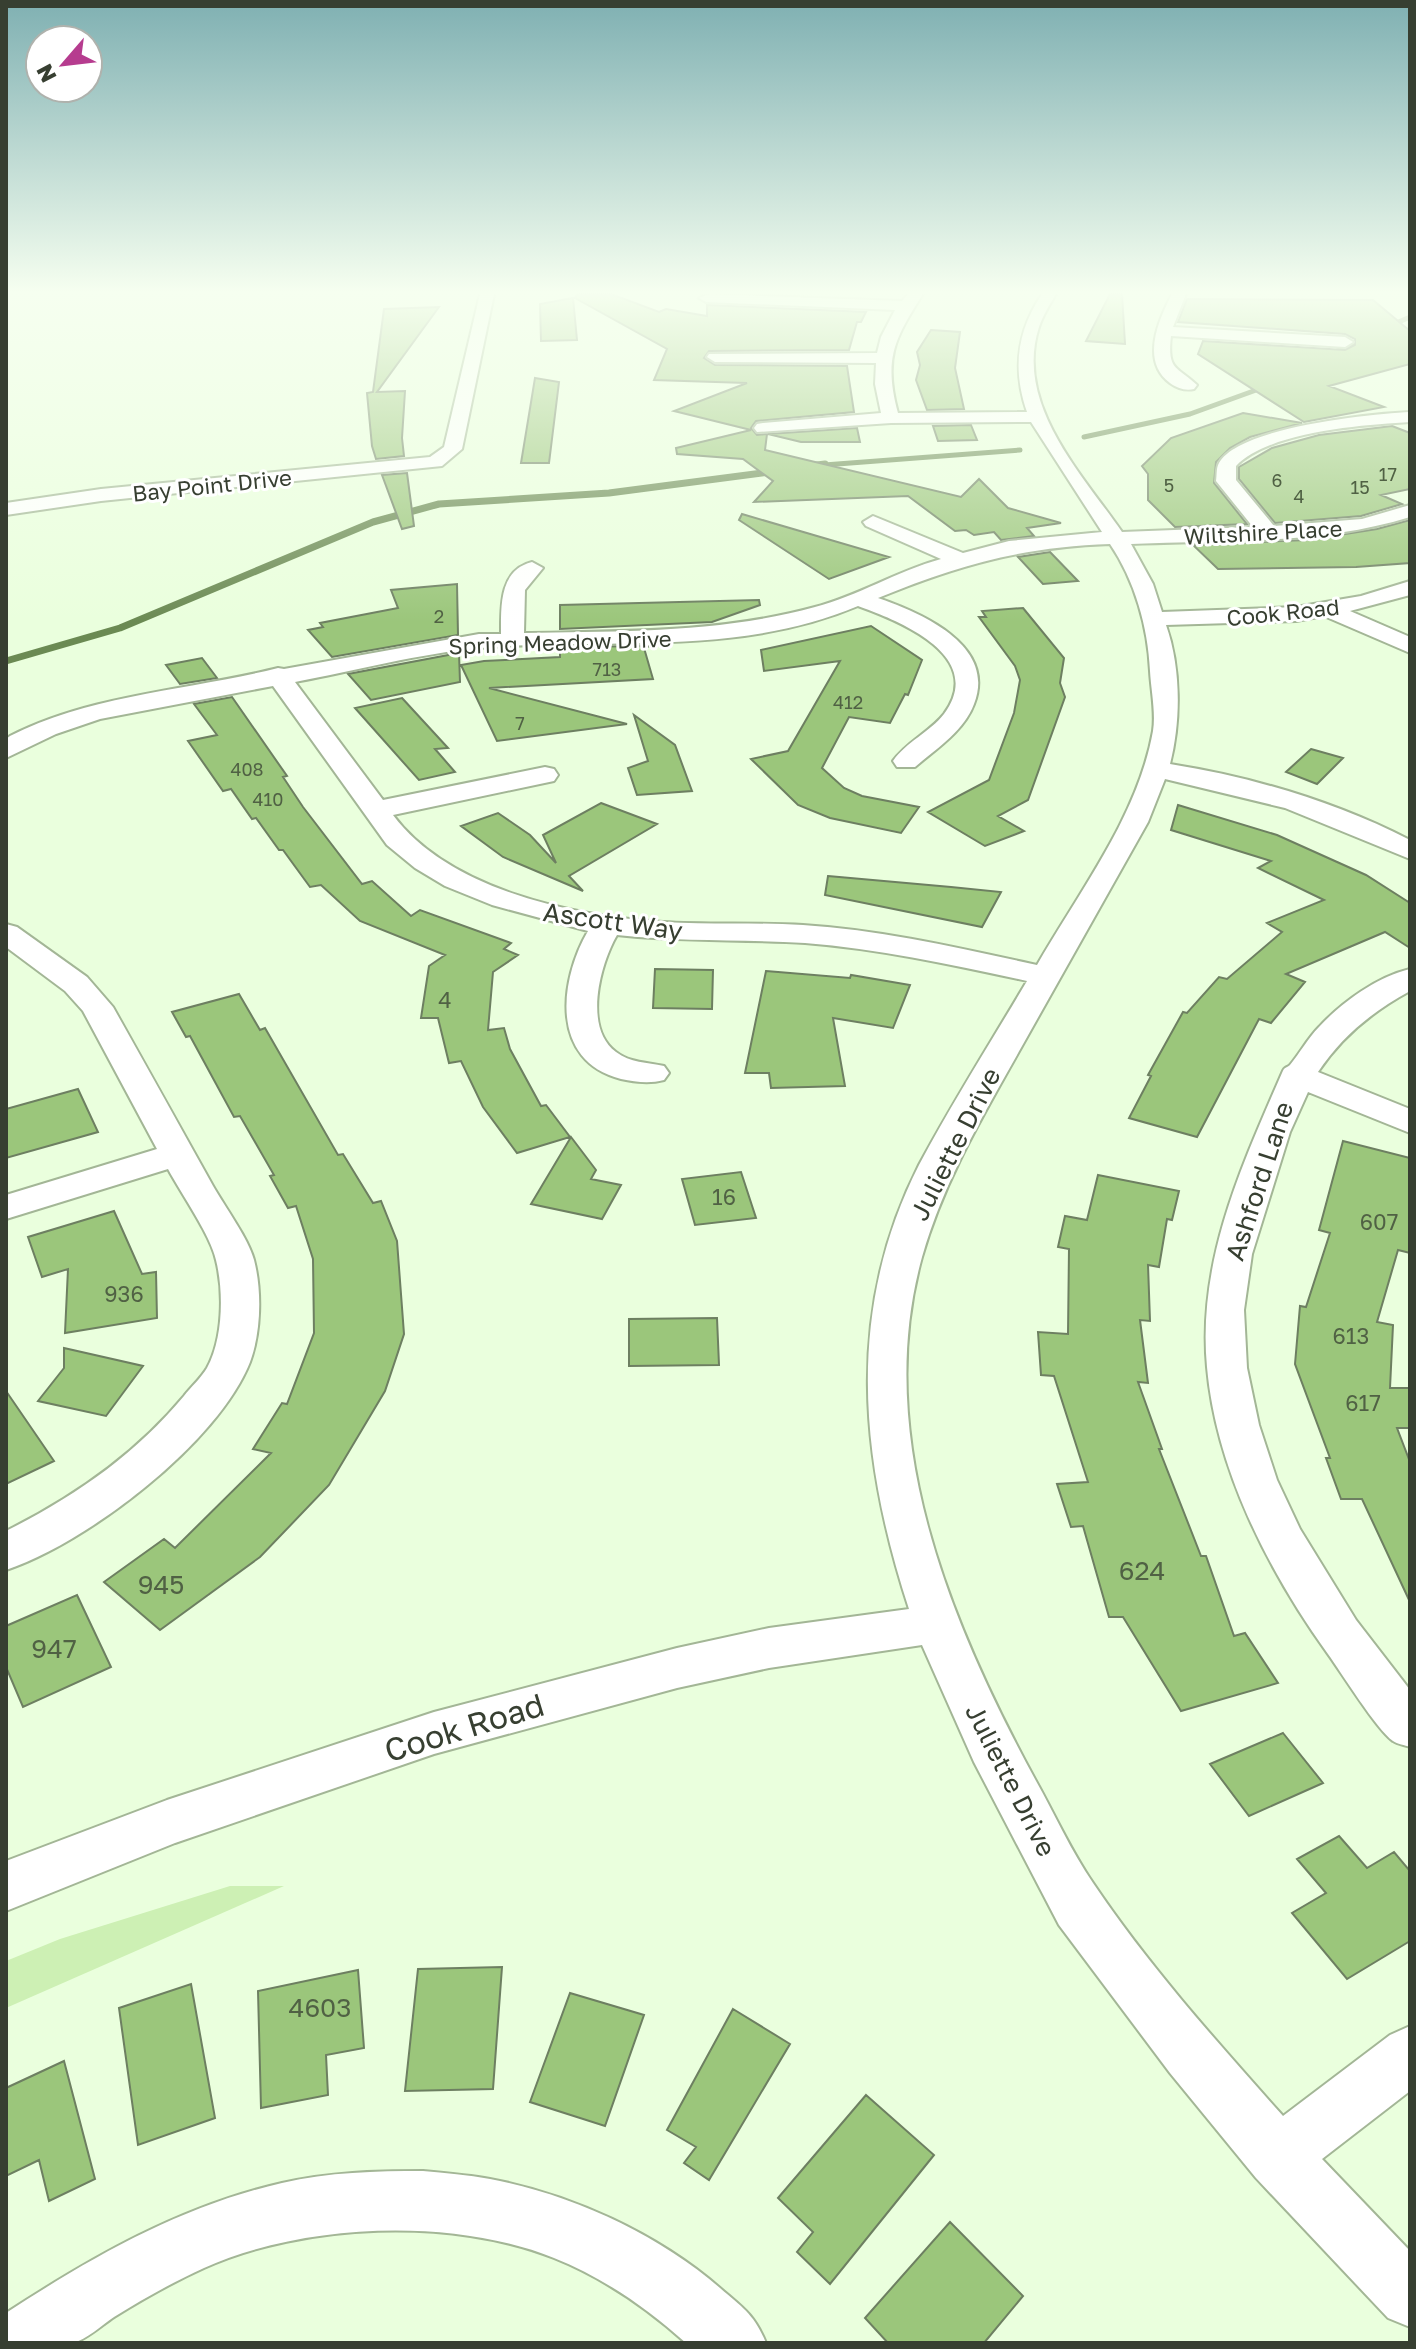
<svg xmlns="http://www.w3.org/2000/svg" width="1416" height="2349" font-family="'Golos Text',sans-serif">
<rect width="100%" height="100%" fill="#eaffdd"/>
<!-- green -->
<path fill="#cdf0b4" d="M230,1886H284L6,2008V1961L60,1939Z"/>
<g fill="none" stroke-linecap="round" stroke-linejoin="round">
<!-- stream-far1 -->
<path stroke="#6b8a53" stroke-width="5" d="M1385,328L1410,317
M1327,355L1367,339
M1084,437L1190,414L1270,385
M811,466L1020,450"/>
<!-- stream -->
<path stroke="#6b8a53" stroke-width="7" d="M809,466L825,464
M6,661L120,628L373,522L439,504L609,493L777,471"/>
</g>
<!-- building -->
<path fill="#9bc67b" stroke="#6d7f61" stroke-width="2" d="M578,294H611L659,312L666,309L707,316V305L866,312L861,322H857L849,350L709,351L704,358L715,365L847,366L854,412L756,421L751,428L757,435L767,434L765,450L961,497L979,479L1008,508L1061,523L1027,528L1034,536L1001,540L994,532L974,535L966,530L955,531L908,496L754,502L773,481L743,459L677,454L676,448L751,430L674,411L747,383L654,380L667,349L575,298Z
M1110,294H1122L1125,344L1086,341Z
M573,298L577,340L541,341L540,304Z
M1187,299L1373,300L1410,331V364L1329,386L1384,407L1304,422L1198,354L1203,341L1345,350L1355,345V339L1345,334L1178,322Z
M439,307L377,392L405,391L402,438L404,456L376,459L372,446L367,393L373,392L384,309Z
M931,330L960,332L955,368L964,409L927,410L916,380L920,365L917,352Z
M535,378L559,382L549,463H521Z
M1243,413L1302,423L1250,437L1230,448L1216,462L1214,483L1247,524L1175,527L1148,500V474L1142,466L1171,438Z
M971,425L977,440L938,441L933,426Z
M1392,426L1410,433V489L1381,495L1402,504L1361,516L1275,523L1239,479V467L1272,448L1319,435Z
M857,428L860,442H801L768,434Z
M407,473L414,526L402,529L382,475Z
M742,514L889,557L829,579L739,520Z
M1410,520V563L1356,567L1218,569L1193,545L1307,540L1377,529Z
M1050,552L1078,581L1043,584L1018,557Z
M457,584L458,635L332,657L308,630L323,627L320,623L398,608L391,590Z
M759,600L760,605L712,622L560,629V605Z
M1023,608L1064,658L1060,683L1065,697L1028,800L998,816L1024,831L985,846L928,812L989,780L1014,713L1020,680L1015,666L979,617H986L982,611Z
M871,626L922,660L908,695L905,694L890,723L849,717L822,768L844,788L862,796L919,807L901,833L830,818L798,805L751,759L788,751L840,661L764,671L761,650Z
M650,646L644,648L653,679L489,688L627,724L497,741L461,665L484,661L560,657V647Z
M459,653L460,682L371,700L348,674Z
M202,658L217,678L180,684L166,665Z
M232,697L287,776L283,777L303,807L362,884L372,881L411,916L420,910L511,943L504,949L518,955L493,972L488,1030L504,1028L510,1049L541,1106L546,1105L570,1137L517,1153L483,1107L461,1061L449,1063L438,1018H421L429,966L445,955L360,921L321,885L310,887L283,850H279L256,818L252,819L231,789L223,791L188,741L217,735L194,704Z
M402,698L448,748L435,749L455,772L419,780L355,708Z
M634,715L675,745L692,791L637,795L628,768L648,761Z
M1311,749L1343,758L1317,784L1286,772Z
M601,803L657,824L569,876L583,891L503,857L461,826L498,813L530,835L556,863L543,835Z
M1178,805L1277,835L1366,875L1410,903V948L1385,932L1286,974L1305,982L1271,1023L1259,1019L1197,1137L1129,1118L1151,1076L1148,1075L1183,1012L1187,1013L1219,977L1227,979L1282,932L1267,923L1324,900L1258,868L1271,861L1171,830Z
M828,876L951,887L1001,892L982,927L825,895Z
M655,969L713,970L712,1009L653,1008Z
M766,971L850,978L851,975L910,985L893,1028L833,1018L845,1086L771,1088L769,1073H745Z
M239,994L260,1030L265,1028L338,1155L343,1154L373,1203L381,1201L397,1241L404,1334L385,1391L329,1485L260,1557L160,1630L104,1582L164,1539L175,1548L271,1453L253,1449L282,1403L287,1404L314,1333L313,1259L296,1206L288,1208L270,1176L274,1175L240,1116L234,1117L190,1036L186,1037L172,1012Z
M78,1089L98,1132L6,1158V1109Z
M571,1137L596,1170L591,1179L621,1185L602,1219L531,1204Z
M1343,1141L1410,1158V1253L1398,1250L1377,1322L1393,1325L1390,1388H1410V1428H1397L1410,1462V1602L1362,1499H1341L1326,1458H1330L1295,1364L1300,1306L1306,1307L1330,1233L1319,1230Z
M741,1172L756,1218L695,1225L682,1179Z
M1098,1175L1179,1191L1172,1220L1167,1219L1159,1267L1148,1265L1150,1321L1140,1320L1148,1383L1138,1382L1162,1449H1159L1201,1556H1206L1234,1636L1245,1633L1278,1683L1181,1711L1123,1617H1109L1083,1526L1071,1527L1057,1484L1088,1482L1054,1376L1041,1375L1038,1332L1068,1334L1069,1249L1058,1247L1065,1216L1087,1220Z
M114,1211L142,1274L156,1272L157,1318L65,1333L68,1269L42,1277L28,1237Z
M717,1318L719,1365L629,1366V1319Z
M64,1348L143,1366L106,1416L38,1401L64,1368Z
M6,1391L54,1461L6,1484Z
M77,1595L111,1667L23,1707L6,1667V1626Z
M1283,1733L1323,1783L1249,1816L1210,1764Z
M1339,1836L1367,1868L1394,1852L1410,1871V1941L1347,1979L1292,1913L1326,1893L1297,1859Z
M502,1967L493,2089L405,2091L418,1969Z
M358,1970L364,2048L326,2055L328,2095L261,2108L258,1991Z
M191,1984L215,2118L138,2145L119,2008Z
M570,1993L644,2015L605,2126L530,2102Z
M733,2009L790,2044L709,2180L684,2163L696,2147L667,2130Z
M64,2061L95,2179L49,2201L39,2160L6,2176V2088Z
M866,2095L934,2155L830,2284L797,2252L813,2232L778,2198Z
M950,2222L1023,2296L984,2343H888L865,2318Z"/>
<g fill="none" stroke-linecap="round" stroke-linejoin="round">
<defs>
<path id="minor" d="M480,294H494L462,449L442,466L101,501L6,515V503L101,489L430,457L444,447Z
M709,294L902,301L908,294H923C895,338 883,358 898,413L1027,412C1012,369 1017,331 1042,294H1056C1050,304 1043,315 1039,327C1014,404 1082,474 1122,532L1253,527L1216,481C1217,475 1216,468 1219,463C1239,427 1370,414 1410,412V422C1363,425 1270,431 1236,466V480L1274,526L1362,519L1410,505V517C1320,545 1224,540 1131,544L1153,584L1162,612L1296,607L1361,596L1410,581V595L1350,611L1410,637V653L1324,616L1296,621L1166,625C1181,668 1181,721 1170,764C1252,777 1336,802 1410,840V859L1285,808L1165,779L1148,822C1106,897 1064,971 1022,1046C984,1114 944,1180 922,1257C872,1437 951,1625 1036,1781C1055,1815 1071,1851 1093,1883C1148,1965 1217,2042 1283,2116L1390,2035L1410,2026V2091L1322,2159L1410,2251V2327L1388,2318L1256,2178L1170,2073L1059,1925L974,1762L922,1645L769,1668L677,1688L434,1754L175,1843L6,1911V1861L167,1800L434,1712L677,1648L769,1628L909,1609C860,1459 845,1311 919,1165C952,1103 991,1042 1027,981C953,965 881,949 805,943C742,939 679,942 617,935C600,964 583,1028 616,1052C630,1063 647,1062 664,1066L669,1073L664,1080C649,1084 636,1082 621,1079C550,1061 559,981 588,931L492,905L445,886L415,868L387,845L273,686L100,719L56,734L6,758V739L10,736C92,694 191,690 278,668L284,669L479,634H501C501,607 499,570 532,562L543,568L525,590L524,633C622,631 720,633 815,607C858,596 897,571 941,559L866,526L863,522L873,516L963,553L1009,541L1102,532L1031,422L891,423L757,432L754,428L757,424L763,423L881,413L875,384L876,363L715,362L707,357L709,354L877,353L881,337L895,310L706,302L699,298ZM1110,544C1135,581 1148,627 1150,671C1151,690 1156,713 1153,731C1138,816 1079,892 1037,965C959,948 882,930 803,925C756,922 709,925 663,922C573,916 449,890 393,815L554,781L558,775L554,769L545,767L383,800L295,682C354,671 422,653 480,648C607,637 738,657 858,606C900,621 987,656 944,714C930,732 906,742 893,761L897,767H915C936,749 964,731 974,704C997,645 921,613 878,598C958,565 1023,547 1110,544Z
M1172,294H1186L1173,327L1345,337L1353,342L1345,347L1171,336C1167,371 1177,366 1197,385L1194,389C1185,391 1177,388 1170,383C1140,361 1159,319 1172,294Z
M6,924L17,927L87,977L113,1007C147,1067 180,1127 213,1186C225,1207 248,1238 254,1260C262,1291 261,1332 250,1362C218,1443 87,1543 6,1570V1531C74,1497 135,1455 184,1396C191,1387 201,1378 207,1368C223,1339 224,1292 216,1260C211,1236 181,1193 168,1169L6,1219V1195L157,1149L83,1011L65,991L6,947Z
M1410,969V991C1373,1011 1342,1036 1318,1072L1410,1109V1133L1308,1092L1290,1132L1252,1254L1244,1310L1247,1368L1259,1425L1277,1480L1300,1529L1356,1620L1410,1690V1747C1405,1745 1397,1744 1393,1741C1377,1730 1341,1672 1328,1654C1269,1572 1216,1469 1207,1367C1197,1262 1242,1165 1282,1073C1285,1066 1285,1069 1290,1065C1300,1053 1308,1038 1319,1027C1342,1002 1377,977 1410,969Z
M423,2171C445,2173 468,2175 490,2179C571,2194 658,2234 720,2288C743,2308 754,2314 766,2343H686C647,2308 604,2278 554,2258C452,2217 304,2223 204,2268C173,2282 143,2299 114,2317C102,2325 86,2340 73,2343C53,2347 27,2343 6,2343V2313C92,2257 181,2206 282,2183C329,2172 376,2171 423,2171Z"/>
</defs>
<!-- minor casing -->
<use href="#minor" stroke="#a3b696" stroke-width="4"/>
<!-- minor -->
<use href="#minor" fill="#fff" fill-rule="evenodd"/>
</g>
<!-- sky -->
<linearGradient id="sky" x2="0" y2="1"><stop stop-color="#7fb0b2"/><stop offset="0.47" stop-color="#f6fff0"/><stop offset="1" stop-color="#f6fff0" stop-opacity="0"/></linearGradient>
<rect width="1416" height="622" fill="url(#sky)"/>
<g text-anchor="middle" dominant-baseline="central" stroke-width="6" stroke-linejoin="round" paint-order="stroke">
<!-- far-number labels -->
<g font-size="18" fill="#506144">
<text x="1388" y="474">17</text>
<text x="1277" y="480">6</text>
<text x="1169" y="485">5</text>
<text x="1360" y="487">15</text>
<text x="1299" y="496">4</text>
<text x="439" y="616">2</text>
<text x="607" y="669">713</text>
<text x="848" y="702">412</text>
<text x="520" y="723">7</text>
<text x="247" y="769">408</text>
<text x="268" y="799">410</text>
</g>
<!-- far-street labels -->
<g font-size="22" fill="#373f31" stroke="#fff">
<text transform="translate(212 485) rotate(-6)">Bay Point Drive</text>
<text transform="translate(1263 532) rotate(-3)">Wiltshire Place</text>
<text transform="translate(1283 612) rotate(-6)">Cook Road</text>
<text transform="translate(560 642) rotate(-2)">Spring Meadow Drive</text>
</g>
<!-- number labels -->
<g font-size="22" fill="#506144">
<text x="445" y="999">4</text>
<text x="724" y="1196">16</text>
<text x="1379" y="1221">607</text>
<text x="124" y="1293">936</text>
<text x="1351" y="1335">613</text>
<text x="1363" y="1402">617</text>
</g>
<!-- street labels -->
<g font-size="26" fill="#373f31" stroke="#fff">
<text transform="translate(613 921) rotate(8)">Ascott Way</text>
<text transform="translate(955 1144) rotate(-63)">Juliette Drive</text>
<text transform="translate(1259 1181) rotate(-72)">Ashford Lane</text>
<text transform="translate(1011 1780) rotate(63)">Juliette Drive</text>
</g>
<!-- near-number labels -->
<g font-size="26" fill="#506144">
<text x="1142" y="1570">624</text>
<text x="161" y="1584">945</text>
<text x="54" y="1648">947</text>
<text x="320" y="2007">4603</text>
</g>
<!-- near-street labels -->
<g font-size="32" fill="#373f31" stroke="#fff">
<text transform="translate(464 1727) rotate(-17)">Cook Road</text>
</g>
</g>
<!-- border -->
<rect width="1416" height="2349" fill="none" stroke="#373f31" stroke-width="16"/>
<!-- north arrow -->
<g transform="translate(64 64) rotate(242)"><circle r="38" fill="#ffffff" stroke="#afb2ad" stroke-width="2"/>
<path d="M0-6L14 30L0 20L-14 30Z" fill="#b63c8f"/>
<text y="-12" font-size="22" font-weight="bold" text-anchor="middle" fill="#373f31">N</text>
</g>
</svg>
